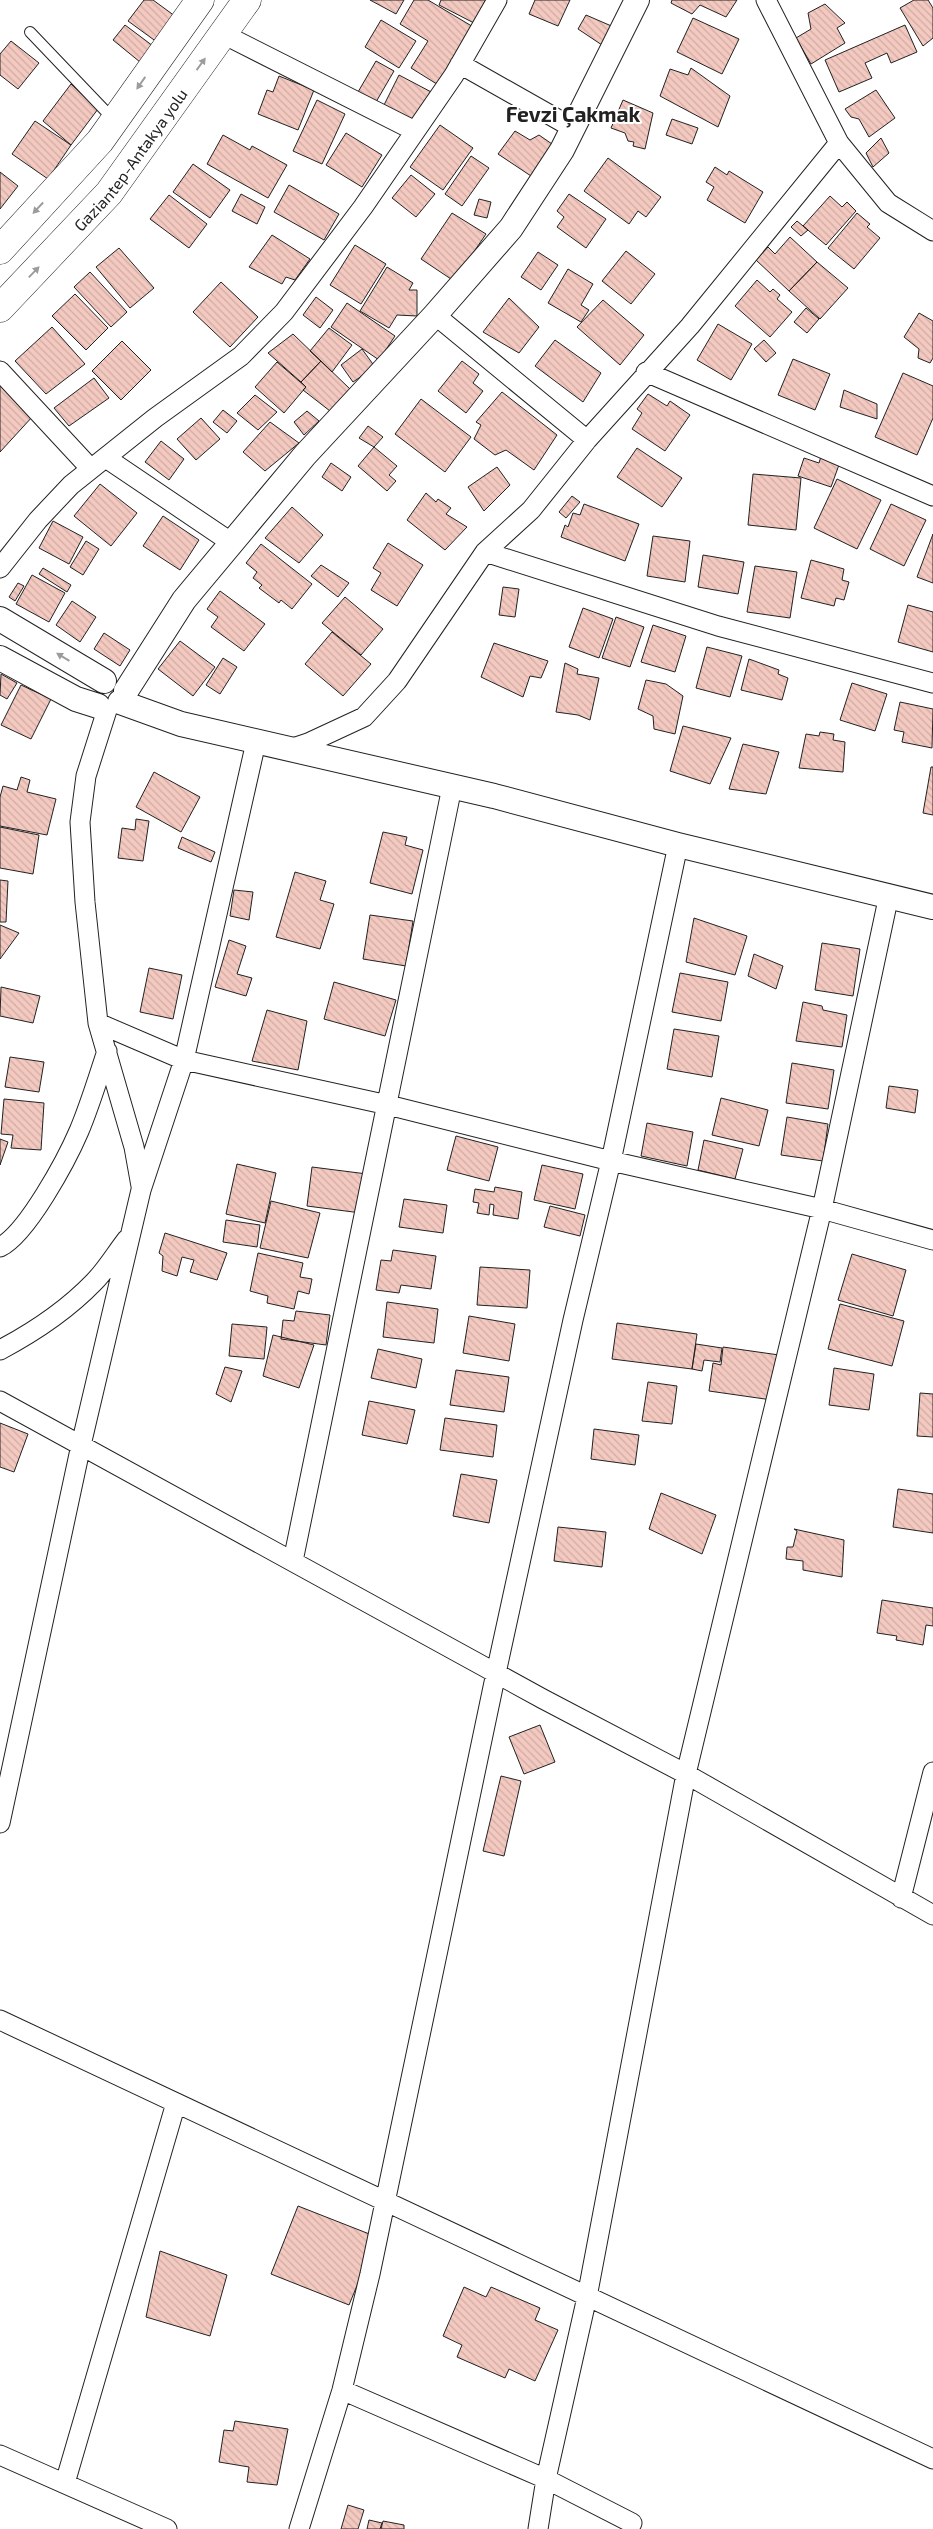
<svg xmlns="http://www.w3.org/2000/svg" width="933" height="2529" font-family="'Exo 2',sans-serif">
<defs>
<pattern id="building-back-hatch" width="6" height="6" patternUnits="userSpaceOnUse" patternTransform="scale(1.25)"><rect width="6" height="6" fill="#f3c9c0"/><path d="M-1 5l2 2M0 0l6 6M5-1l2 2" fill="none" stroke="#d0aca5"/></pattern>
</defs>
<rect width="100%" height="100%" fill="#fff"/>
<!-- building -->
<path fill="url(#building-back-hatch)" stroke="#222" d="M144,0H153L179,19L161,45L128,21Z
M370,0H404L396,14Z
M414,0H428L475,28L440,86L411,68L428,41L400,24Z
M441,0H486L474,23L439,5Z
M535,0H570L558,26L529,14Z
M672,0H737L726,17L700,5L692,14L671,3Z
M914,0H928L933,8V38L923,46L900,8Z
M825,4L845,23L837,28L845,43L811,64L796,38L811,29L808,13Z
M586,15L616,28L608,49L578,29Z
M693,18L739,39L722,74L677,52Z
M381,20L416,41L399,68L365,47Z
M125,25L153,46L140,62L113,40Z
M905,25L917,52L891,63L887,53L865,63L872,78L839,92L825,60Z
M11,41L39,63L18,89L0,75V54Z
M376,61L394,71L376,102L358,92Z
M691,68L730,96L718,127L660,96L670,69L688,75Z
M399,75L435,94L420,124L384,105Z
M279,76L314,90L298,130L258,114L267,90L273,92Z
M71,84L98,109L71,145L43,121Z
M876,90L895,118L869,137L859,119L851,117L845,109Z
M317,100L345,114L322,164L293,151Z
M623,100L653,113L645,149L633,146L634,142L628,141L625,133L611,128Z
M672,119L698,128L692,144L666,135Z
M35,121L71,145L48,179L12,154Z
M440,125L473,148L443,190L410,167Z
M515,131L530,140L539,135L552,144L531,176L498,154Z
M346,133L382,155L362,187L326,165Z
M223,135L250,150L252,146L287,165L268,198L207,164Z
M881,138L889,153L873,167L866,153Z
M471,156L489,168L462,206L445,194Z
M608,158L661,197L646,217L638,211L629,224L584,191Z
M193,164L230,190L210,218L173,192Z
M715,167L727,175L729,171L763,192L745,223L707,200L714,187L706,182Z
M0,172L18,186L0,209Z
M411,175L435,194L416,217L392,198Z
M289,185L339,214L324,240L274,212Z
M241,194L265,207L257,224L232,211Z
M569,194L606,219L586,248L557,227L564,217L557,211Z
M169,195L207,224L189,248L150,219Z
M830,196L842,207L847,202L856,211L826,245L803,226Z
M479,199L491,202L487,218L474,215Z
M452,213L486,234L454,281L421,259Z
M857,213L870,224L867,227L880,238L854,269L828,248Z
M797,221L808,230L801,236L791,227Z
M272,235L310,259L295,280L286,277L282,284L249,267Z
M790,237L817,262L789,291L756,260L768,247L775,254Z
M355,245L386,264L361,304L330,285Z
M119,248L154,288L130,308L96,267Z
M626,251L655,274L631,304L602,281Z
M538,252L558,265L541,290L521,277Z
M817,262L848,288L820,319L789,291Z
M387,267L413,283L409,290H417V316L397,315L389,328L360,311Z
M568,269L593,284L581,305L589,310L581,322L548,303Z
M90,272L127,312L111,327L74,287Z
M757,280L770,292L773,289L780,295L777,299L792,312L770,337L735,306Z
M221,282L258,317L230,347L193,312Z
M75,294L108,328L86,350L52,316Z
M316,297L333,310L320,328L303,315Z
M509,298L539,327L519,353L483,332Z
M603,300L644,335L620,365L577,327Z
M347,303L395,336L379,360L331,327Z
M806,308L819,319L807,333L794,322Z
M919,313L933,321V358L930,363L918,358L919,349L904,337Z
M718,324L752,344L731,380L697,360Z
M52,327L85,364L46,394L15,361Z
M329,328L352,345L332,372L310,351Z
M293,334L321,361L301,382L268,353Z
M555,340L601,373L583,402L535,366Z
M764,340L776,353L766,362L754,349Z
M122,341L151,370L121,400L92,371Z
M362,349L375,367L353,382L341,365Z
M793,359L830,374L815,410L778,395Z
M321,361L350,389L330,411L303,390L306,387L301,382Z
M462,361L479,374L473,383L483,391L466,413L438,391Z
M277,362L306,387L284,413L255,387Z
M903,373L933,386V418L917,455L875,437Z
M94,378L109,398L69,426L54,408Z
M0,385L33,416L0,452Z
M844,390L877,404V419L840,407Z
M502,392L557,435L534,470L506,450L495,455L474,439L481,425L476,422Z
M648,394L667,406L670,401L690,415L665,451L632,429L642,413L637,409Z
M255,395L277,412L258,430L237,413Z
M421,399L471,437L445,472L395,434Z
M223,410L237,421L227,433L213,422Z
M307,411L319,421L304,435L294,422Z
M201,418L220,439L196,460L177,439Z
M270,422L299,443L265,471L243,452Z
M368,426L383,437L374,447L359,438Z
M161,441L184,459L169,480L145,462Z
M374,447L397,466L389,475L396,481L387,491L358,466Z
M637,448L682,478L662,507L617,477Z
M821,456L840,462L831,487L798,476L804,458L819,463Z
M331,463L351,477L342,491L322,477Z
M497,467L510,485L484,511L468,487Z
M753,474L801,478L796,530L748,525Z
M837,479L881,500L857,549L814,528Z
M100,484L137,513L111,546L74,516Z
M426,493L436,502L438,499L451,508L446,514L467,527L445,550L407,520Z
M572,496L580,502L566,518L559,512Z
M584,504L639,524L625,561L561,537L565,525L568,527L573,513L580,515Z
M891,504L926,520L904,566L870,549Z
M292,507L323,535L299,563L265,538Z
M163,516L199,540L180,570L143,546Z
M53,521L83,537L69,564L39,548Z
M933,534V583L917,577Z
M653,536L690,541L685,582L647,576Z
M86,541L99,549L83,575L70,567Z
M388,543L423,565L397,606L371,590L381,573L373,568Z
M261,544L312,584L292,609L281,600L279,603L259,588L262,585L253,578L257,572L246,563Z
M703,555L744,562L738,594L698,587Z
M811,560L844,569L842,580L849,582L844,600L836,598L834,606L801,598Z
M321,565L349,583L338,597L311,576Z
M755,566L797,572L790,618L747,612Z
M43,568L71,585L67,592L39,574Z
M32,575L65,593L49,622L16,604Z
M18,583L24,586L15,601L9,597Z
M503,587L519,589L515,617L499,615Z
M220,591L265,624L244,651L211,627L218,617L207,609Z
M345,597L383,629L361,655L322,623Z
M72,601L96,617L80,642L56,625Z
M908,605L933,612V652L898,642Z
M583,608L613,619L599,658L569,647Z
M616,617L644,627L630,667L602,658Z
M653,625L686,636L675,672L641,662Z
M332,632L371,664L343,696L305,664Z
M104,633L130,650L120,666L94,649Z
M180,641L215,667L193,696L158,669Z
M494,643L548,661L541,678L530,676L523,697L481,677Z
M707,647L742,656L730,697L696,688Z
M223,658L237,667L220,694L206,685Z
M749,659L779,670L778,674L788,678L782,700L741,690Z
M565,663L578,669L577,674L599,678L590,720L578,715L556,712Z
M1,674L17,683L7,699L0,695Z
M646,680L666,684L683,696L675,734L654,729L653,716L638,709Z
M852,683L887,694L875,731L840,720Z
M21,685L51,699L31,739L1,725Z
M900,702L933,709L932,748L902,742L904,732L894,730Z
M683,726L731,738L710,784L670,771Z
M820,732L834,734L833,740L845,742L843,772L799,768L806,734L819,736Z
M743,744L779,752L766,794L729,789Z
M931,767H933V815L923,813Z
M154,772L200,797L181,832L136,807Z
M21,777L30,780L27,792L56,799L47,835L0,826V797L3,786L17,790Z
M136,819L149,821L143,861L118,858L122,828L135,830Z
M0,827L39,835L33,874L0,868Z
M383,832L407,837L405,845L423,850L412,894L370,883Z
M182,837L215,852L211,862L178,848Z
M295,872L326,881L320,900L334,904L320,949L276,937Z
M0,880L8,881L6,922H0Z
M234,890L253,892L249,920L230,916Z
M370,915L413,921L406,966L363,959Z
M694,918L747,936L735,975L686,962Z
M0,925L19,933L0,959Z
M229,940L246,946L237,974L252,978L246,996L215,987Z
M822,943L860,949L853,996L815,990Z
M754,954L783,966L776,989L748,976Z
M149,968L182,975L173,1019L140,1012Z
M680,973L728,982L721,1021L672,1012Z
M334,982L396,1000L385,1036L324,1019Z
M1,987L40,996L33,1023L0,1016Z
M803,1002L822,1006L823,1010L847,1015L842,1047L796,1041Z
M267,1010L307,1021L298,1070L252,1061Z
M674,1029L719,1036L712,1077L667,1069Z
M10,1057L44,1062L39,1092L5,1087Z
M792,1063L834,1070L828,1109L786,1103Z
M889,1086L918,1090L915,1113L886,1108Z
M721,1098L768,1110L759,1146L712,1135Z
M4,1099L44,1103L41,1150L11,1148L13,1135L1,1134Z
M787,1117L828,1124L823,1161L781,1155Z
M647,1123L693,1132L687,1166L641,1156Z
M456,1136L498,1147L489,1181L447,1170Z
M0,1139L8,1142L0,1165Z
M704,1140L743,1149L735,1179L698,1170Z
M237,1164L276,1173L265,1223L226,1214Z
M542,1165L583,1174L575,1209L534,1200Z
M312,1167L367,1174L361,1213L307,1206Z
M495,1187L522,1192L518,1219L493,1215L494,1205L490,1204L489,1215L477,1213L479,1203L473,1202L475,1189L494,1192Z
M404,1199L447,1205L443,1233L399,1227Z
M271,1201L320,1213L308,1258L260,1248Z
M550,1206L585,1215L580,1236L544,1227Z
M226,1220L260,1225L257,1247L223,1242Z
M165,1233L227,1253L217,1280L190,1272L194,1260L182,1257L177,1276L162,1271L163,1256L159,1253Z
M393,1250L436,1256L431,1289L401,1285L399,1293L376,1290L381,1260L391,1261Z
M258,1253L303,1263L300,1277L312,1279L309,1294L298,1291L294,1309L267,1303L268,1296L250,1291Z
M852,1254L906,1270L893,1316L838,1300Z
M480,1267L530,1270L527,1308L477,1305Z
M387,1302L438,1309L434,1343L383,1337Z
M840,1304L904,1321L892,1366L828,1349Z
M296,1311L330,1315L326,1345L281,1339L283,1320L294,1321Z
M469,1316L515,1324L509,1361L463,1353Z
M617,1323L697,1334L692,1369L612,1359Z
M232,1324L267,1327L264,1359L229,1356Z
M273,1335L314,1345L299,1388L263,1376Z
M696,1344L722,1348L720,1362L704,1360L702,1371L692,1369Z
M723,1347L779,1355L772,1400L709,1391L713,1363L721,1365Z
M378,1349L422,1359L416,1388L371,1378Z
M225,1367L242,1371L231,1402L216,1394Z
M834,1368L874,1374L869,1410L829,1405Z
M456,1370L509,1377L504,1412L450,1405Z
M648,1382L677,1386L672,1424L642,1421Z
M920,1393L933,1394V1437L917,1436Z
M369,1401L415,1410L407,1444L362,1435Z
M445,1418L497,1425L493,1457L440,1450Z
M0,1423L28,1434L14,1472L0,1467Z
M594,1429L639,1435L635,1465L591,1459Z
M461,1474L497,1480L489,1523L453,1516Z
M898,1489L933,1494V1533L893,1527Z
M661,1493L716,1515L702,1554L649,1529Z
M558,1527L606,1532L602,1567L554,1561Z
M794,1529L844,1540L842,1577L803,1570V1561L786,1559L787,1547H793L797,1531Z
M882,1600L933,1608V1626L926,1625L923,1645L896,1640L897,1636L877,1633Z
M540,1725L555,1762L524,1774L509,1737Z
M501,1776L521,1781L504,1856L483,1851Z
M298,2206L377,2237L349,2305L271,2274Z
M160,2251L227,2275L210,2336L146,2317Z
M464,2287L486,2297L491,2287L540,2308L535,2320L558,2330L535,2381L509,2369L505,2378L457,2357L462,2345L443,2336Z
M235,2421L288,2429L277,2485L247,2482L249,2467L219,2462L224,2430L233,2431Z
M348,2505L364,2510L358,2529H341Z
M369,2520L382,2523L380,2529H367Z
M383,2521L404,2525V2529H381Z"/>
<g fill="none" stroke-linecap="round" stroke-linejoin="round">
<defs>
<path id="service" d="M30,32L114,120"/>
<path id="minor" d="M766,0L839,143L888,203L933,231
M223,34L415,131
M460,64L573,128
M435,315L587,440
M0,371L91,469
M646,372L933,496
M106,458L232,543
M485,552L718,626L933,683
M0,568L38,520L71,485L155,418L241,356L284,312L363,207L454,75L497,0
M107,710L86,776L80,822L85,902L98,1023L134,1147L141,1186
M293,748L308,743L364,717L397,681L485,552L531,510L587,440L690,326L839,143
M98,1023L184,1060L388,1105L611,1161L822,1209L933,1240
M0,1247C27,1234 67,1159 79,1131C90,1105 98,1078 107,1051
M0,1350C34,1332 67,1310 94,1282C106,1270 116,1253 127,1239
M0,1401L543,1699L686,1774L933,1915
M293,1561L452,787
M0,1823L81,1445L141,1190L184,1060L256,742
M901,1898L933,1772
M0,2020L933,2459
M342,2390L546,2479L632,2523
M0,2455L167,2529
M65,2483L176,2103
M299,2529L342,2390L370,2274L496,1673L573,1320L611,1161L678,845
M538,2529L546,2479L587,2297L686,1774L822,1209L889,895"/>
<path id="tertiary" d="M0,619L104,681
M0,658L76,699L98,706
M126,691L184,600L305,455L435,315L511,228L562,150L637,0
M120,702L181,724L494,796L678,845L933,907"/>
<g id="secondary">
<path d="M0,250L100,141L200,0"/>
<path id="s1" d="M0,308L109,193L247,0"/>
</g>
</defs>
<!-- service casing -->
<use href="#service" stroke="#222" stroke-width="12"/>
<!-- minor casing -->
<use href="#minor" stroke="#222" stroke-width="21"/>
<!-- tertiary casing -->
<use href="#tertiary" stroke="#222" stroke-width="26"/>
<!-- secondary casing -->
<use href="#secondary" stroke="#222" stroke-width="29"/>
<!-- service -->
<use href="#service" stroke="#fff" stroke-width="10"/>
<!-- minor -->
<use href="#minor" stroke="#fff" stroke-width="19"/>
<!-- tertiary -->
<use href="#tertiary" stroke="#fff" stroke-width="24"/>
<!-- secondary -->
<use href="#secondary" stroke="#fff" stroke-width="28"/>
</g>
<!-- one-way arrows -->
<defs><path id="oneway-solid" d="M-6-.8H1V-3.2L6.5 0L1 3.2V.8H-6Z" transform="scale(1.25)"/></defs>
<g fill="#9c9c9c">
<use href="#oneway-solid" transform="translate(201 64) rotate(-54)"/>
<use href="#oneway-solid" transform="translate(141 83) rotate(125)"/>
<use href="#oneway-solid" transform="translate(38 208) rotate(133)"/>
<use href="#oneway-solid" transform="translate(34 272) rotate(-46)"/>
<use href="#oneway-solid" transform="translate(63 657) rotate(-149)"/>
</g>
<g text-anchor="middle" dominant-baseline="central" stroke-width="4" stroke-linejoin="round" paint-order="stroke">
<!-- street labels -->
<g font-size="16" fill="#222" stroke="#fff">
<text stroke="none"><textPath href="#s1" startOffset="198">Gaziantep-Antakya yolu</textPath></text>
</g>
<!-- district labels -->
<g font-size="21" font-weight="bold" fill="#222" stroke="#fff">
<text x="573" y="113">Fevzi Çakmak</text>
</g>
</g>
</svg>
